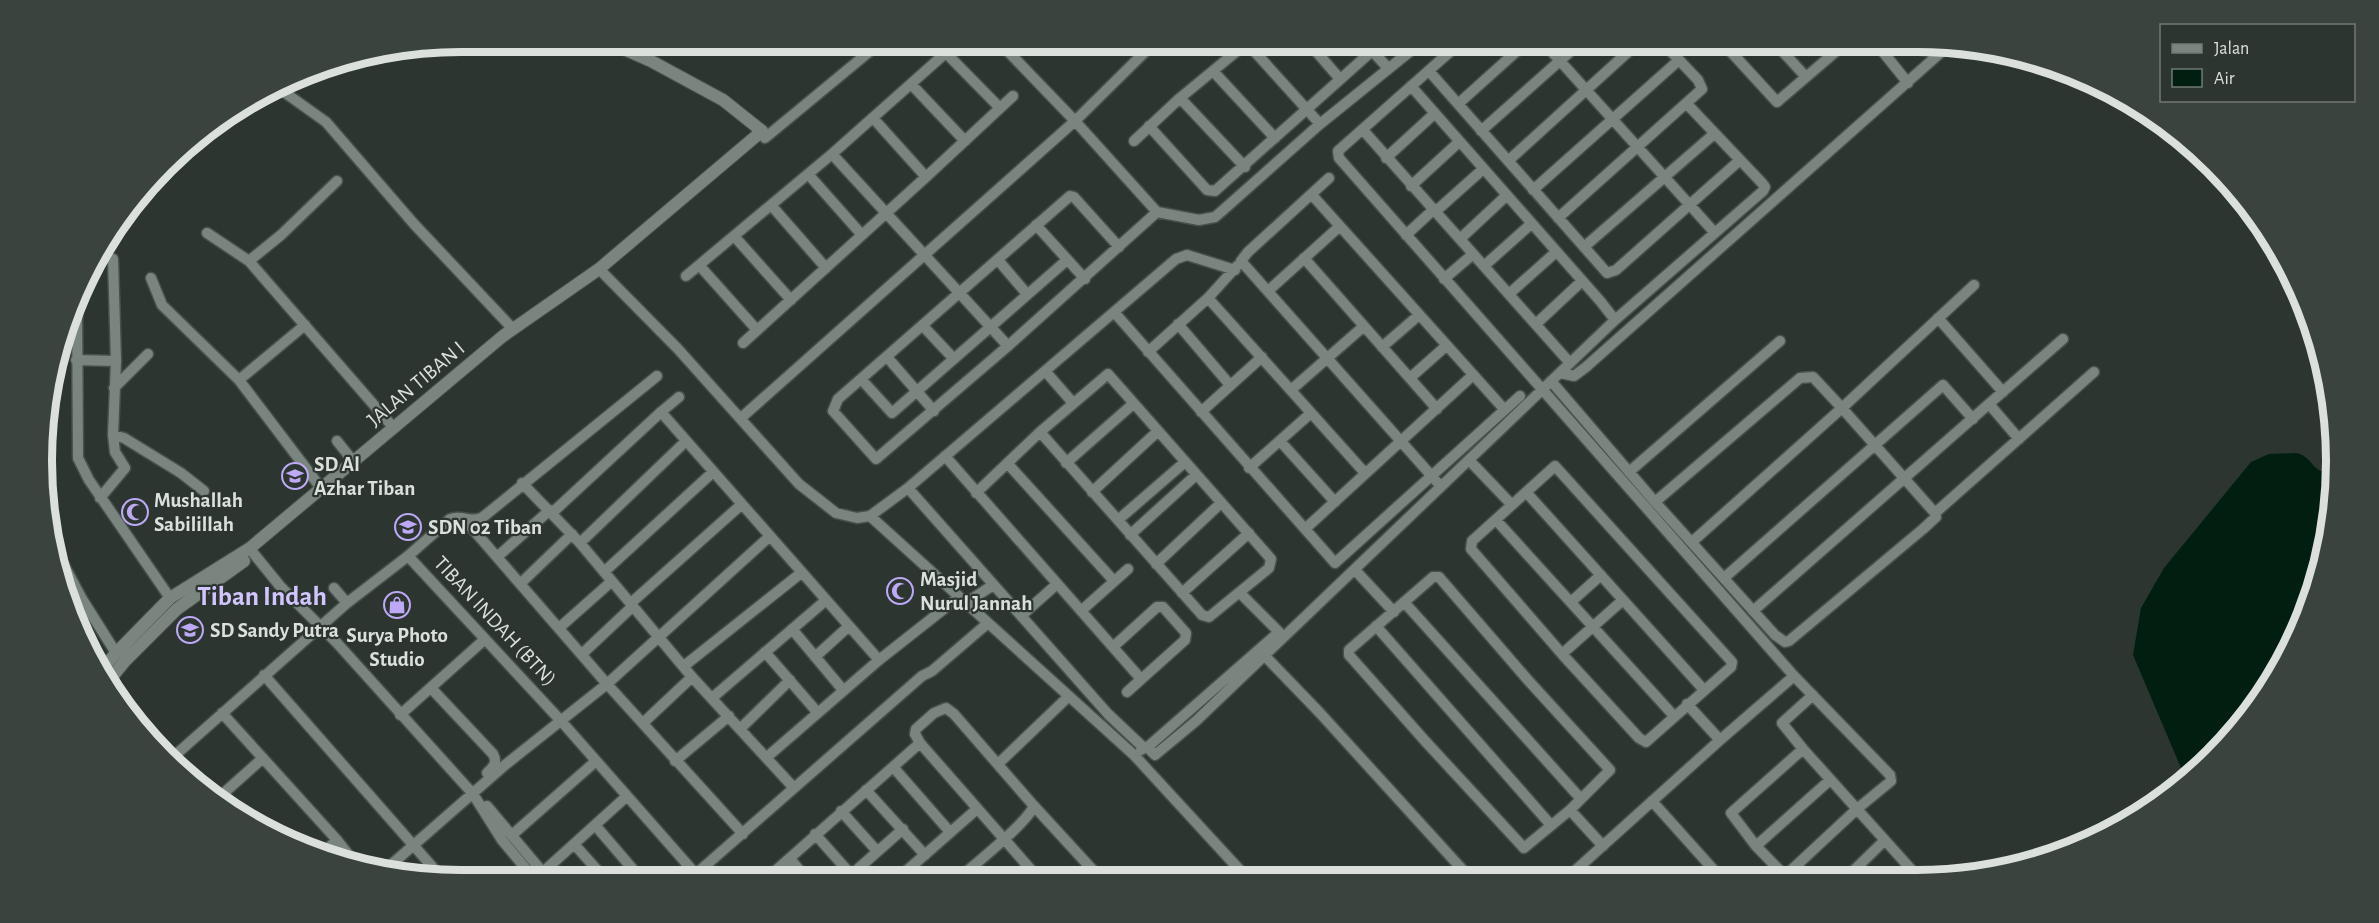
<svg xmlns="http://www.w3.org/2000/svg" width="2379" height="923" font-family="'Alegreya Sans',sans-serif">
<rect width="100%" height="100%" fill="#2c3530"/>
<!-- green -->
<path fill="#085f3c" d="M2305,610L2281,661C2283,638 2285,623 2305,610Z"/>
<!-- water -->
<path fill="#001f10" d="M2297,453C2315,458 2309,473 2336,474V489L2323,570L2305,610L2293,618L2283,640L2281,661L2266,694L2194,777L2187,782L2133,655L2141,608L2164,568L2251,462L2269,454Z"/>
<g fill="none" stroke-linecap="round" stroke-linejoin="round">
<defs>
<path id="minor" d="M999,42L1075,121L1157,212L1199,220L1215,217L1222,211L1320,124L1413,49L1417,42
M1246,42L1320,124
M1308,42L1340,79
M1364,42L1388,68
M1461,42L1338,151L1339,158L1794,676L1890,775L1891,781L1857,809L1785,876
M1543,42L1715,233
M1722,42L1777,102L1847,42
M1774,42L1806,77
M1824,42L1834,53
M1875,42L1908,83
M946,53L1000,108
M1213,71L1275,138
M1429,71L1607,273L1616,270L1740,160
M911,84L965,141
M1411,86L1601,302L1615,320
M277,87L326,122L414,224L513,329
M1180,98L1245,167
M1458,104L1527,42
M873,118L926,177
M1149,126L1207,190L1215,191L1372,51
M1363,130L1570,363
M1481,131L1581,42
M765,138L881,42
M1134,141L1180,98L1248,42
M832,154L1008,346L1157,212
M1386,158L1434,114
M1508,161L1639,42
M808,174L862,235
M1329,178L1248,252L1241,261L1437,482
M1411,186L1459,142
M1533,190L1679,60
M1312,195L1504,409
M771,205L826,268
M1435,212L1482,170
M1558,218L1702,89L1698,80L1662,42
M1036,225L1085,279
M207,233L249,261L393,427
M1406,235L1433,210
M734,236L791,300
M1460,239L1506,196
M1584,247L1714,134
M1304,258L1437,409
M113,259L116,361
M998,260L1027,294
M249,261L281,235L337,181
M699,265L757,330
M1484,266L1531,224
M603,273L678,349L799,484L836,513L857,518L870,516L1134,755L1248,879
M686,276L832,154L958,42
M151,278L162,305L239,380L321,488
M1444,279L1473,254
M1268,291L1340,226
M1509,294L1556,252
M1208,298L1365,473
M77,299L78,458L89,480L170,598
M1114,312L1335,563L1520,396
M1938,318L2003,392
M1178,324L1230,385
M1536,324L1582,281
M923,326L954,359
M743,343L926,177L1013,96
M1008,346L876,459L833,411L838,399L1070,196L1074,197L1119,247
M1382,347L1419,315
M1148,352L1208,298L1237,266
M887,357L934,411
M76,360L116,361L113,435L115,452L125,468L100,498
M1046,372L1073,403
M1560,373L1574,376L1586,367L1948,46
M1108,374L1271,559L1269,568L1209,617L1202,615L1040,432Z
M1410,378L1446,346
M861,379L892,413L1067,260
M239,380L305,325
M1551,381L1655,502L1775,635L1785,642L1789,641L1923,529L1936,517L1935,513L1842,408L1692,542
M114,388L148,354
M1291,390L1364,326
M1989,404L2019,439
M661,412L679,397
M1201,412L1262,357
M741,418L1075,121L1155,42
M113,435L124,438L181,473L204,491
M337,441L353,461
M1280,441L1335,502
M945,456L1141,679
M1469,460L1512,505
M1066,463L1133,404
M1008,464L1114,581
M1555,466L1732,662L1731,667L1646,742L1639,738L1562,654L1471,549L1472,541Z
M1249,468L1311,413
M1629,472L1780,341
M522,483L580,543L692,677L794,788
M908,488L1108,714L1144,748
M1092,492L1157,432
M1526,492L1704,690
M976,493L1040,432
M1655,502L1800,378L1813,377L1842,408L1974,285
M552,513L661,412L879,660
M1935,513L2094,372
M870,516L908,488L1176,259L1187,255L1235,270
M464,519L607,684L743,834
M1118,520L1185,462
M1496,520L1674,716
M1305,529L1473,375
M1130,535L1196,475
M50,539L82,599L116,653
M580,543L686,441
M254,554L280,586L337,643L473,794L502,840L536,881
M408,556L562,722L701,880
M497,557L550,510
M1156,564L1221,503
M1355,570L1394,612
M604,572L713,472
M1433,577H1439L1527,679L1610,770L1570,810L1524,848L1426,742L1349,655V650Z
M1724,578L1943,385L1973,419
M520,584L572,534
M334,588L347,603
M1182,593L1249,533
M1572,601L1601,575
M1404,602L1581,799
M631,603L742,504
M966,603L993,585
M1081,611L1128,569
M1753,611L2063,339
M1021,616L1057,584
M1376,626L1550,824
M559,628L612,581
M792,629L843,690
M1113,647L1157,607H1163L1186,633L1185,640L1127,692
M765,652L818,713
M582,654L633,606
M1562,654L1623,600
M1264,655L1319,712L1471,879
M815,657L849,626
M684,666L801,573
M264,675L443,879
M431,688L493,754C498,763 493,767 487,773
M712,698L825,601
M1687,704L1720,740
M222,713L337,840L358,867
M400,715L484,640
M643,723L692,677
M741,728L790,680
M1147,747L1155,755L1196,721L1615,320L1763,191L1765,187L1762,183L1687,104
M1803,749L1782,723L1813,695
M1141,750L1150,745L1279,632L1240,593
M767,757L879,660L959,597
M172,758L347,603L408,556L450,519C462,514 472,524 483,517L657,376
M675,761L729,716
M998,764L1069,696
M894,768L950,832
M866,790L925,855
M222,794L245,818
M216,800L263,758
M1652,801L1721,878
M487,806L550,881
M1034,806L1101,879
M1570,810L1603,846
M841,811L877,851
M595,825L643,881
M815,834L855,879
M512,835L596,761
M574,844L607,881
M1756,846L1830,780
M321,855L337,840
M790,859L808,880
M384,871L505,765L607,684L770,536
M543,872L627,796
M851,875L903,829
M1567,878L1720,740L1794,676
M1787,878L1756,846L1731,813L1803,749L1918,877
M1846,878L1884,841
M689,880L922,676L932,671L988,623
M765,880L920,743
M896,880L977,809
M957,880C975,864 1026,824 1034,806L954,714L946,708L934,713L916,729L915,734L920,743L1040,880
M1020,880L1031,870"/>
<path id="tertiary" d="M100,672L116,653L170,598L250,548L503,336L599,269L762,131L723,100L651,61L608,42
M107,683L125,661L177,609L244,561"/>
</defs>
<!-- minor casing -->
<use href="#minor" stroke="#48504b" stroke-width="13"/>
<!-- tertiary casing -->
<use href="#tertiary" stroke="#48504b" stroke-width="14"/>
<!-- minor -->
<use href="#minor" stroke="#7b857f" stroke-width="10"/>
<!-- tertiary -->
<use href="#tertiary" stroke="#7b857f" stroke-width="12"/>
</g>
<!-- icons -->
<defs>
<symbol id="school-ring" viewBox="-11 -11 22 22"><circle r="9.5" fill="#2c3530" stroke="#bda9f5" stroke-width="1.5"/><path d="M0-5L7-2L0 1L-7-2ZM-4 1L0 2.5L4 1V4Q0 6-4 4Z" fill="#bda9f5"/></symbol>
<symbol id="mosque-ring" viewBox="-11 -11 22 22"><circle r="9.5" fill="#2c3530" stroke="#bda9f5" stroke-width="1.5"/><path d="M3.5-4.9A6 6 0 1 0 3.5 4.9A5 5 0 1 1 3.5-4.9Z" fill="#bda9f5"/></symbol>
<symbol id="shop-ring" viewBox="-11 -11 22 22"><circle r="9.5" fill="#2c3530" stroke="#bda9f5" stroke-width="1.5"/><path d="M-5-2.5h2.3a2.7 3.5 0 0 1 5.4 0H5L5.5 6h-11ZM-1.5-2.5h3a1.5 2.3 0 0 0-3 0Z" fill="#bda9f5"/></symbol>
</defs>
<g fill-rule="evenodd">
<use href="#school-ring" x="280" y="461" width="30" height="30"/>
<use href="#mosque-ring" x="120" y="497" width="30" height="30"/>
<use href="#school-ring" x="393" y="512" width="30" height="30"/>
<use href="#mosque-ring" x="885" y="576" width="30" height="30"/>
<use href="#shop-ring" x="382" y="590" width="30" height="30"/>
<use href="#school-ring" x="175" y="615" width="30" height="30"/>
</g>
<g text-anchor="middle" dominant-baseline="central" stroke-width="4.5" stroke-linejoin="round" paint-order="stroke">
<!-- street labels -->
<g font-size="21" fill="#dbe0dd" stroke="#2c3530">
<text transform="translate(416 384) rotate(-40)">JALAN TIBAN I</text>
<text transform="translate(495 621) rotate(47)">TIBAN INDAH (BTN)</text>
</g>
<!-- poi labels -->
<g font-size="21" font-weight="bold" fill="#dbe0dd" stroke="#2c3530" text-anchor="start">
<text x="314" y="464">SD Al<tspan x="314" dy="24">Azhar Tiban</tspan></text>
<text x="154" y="500">Mushallah<tspan x="154" dy="24">Sabilillah</tspan></text>
<text x="428" y="527">SDN 02 Tiban</text>
<text x="920" y="579">Masjid<tspan x="920" dy="24">Nurul Jannah</tspan></text>
<text x="210" y="630">SD Sandy Putra</text>
<text x="397" y="635" text-anchor="middle">Surya Photo<tspan x="397" dy="24">Studio</tspan></text>
</g>
<!-- district labels -->
<g font-size="27" font-weight="bold" fill="#d2c4fd" stroke="#2c3530">
<text x="262" y="596">Tiban Indah</text>
</g>
</g>
<!-- crop -->
<path d="M0 0H2379V923H0ZM461 52H1917A409 409 0 0 1 2326 461V461A409 409 0 0 1 1917 870H461A409 409 0 0 1 52 461V461A409 409 0 0 1 461 52Z" fill="#3a433e" fill-rule="evenodd"/>
<path fill="none" stroke="#dbe0dd" stroke-width="8" d="M461 52H1917A409 409 0 0 1 2326 461V461A409 409 0 0 1 1917 870H461A409 409 0 0 1 52 461V461A409 409 0 0 1 461 52Z"/>
<!-- legend -->
<rect x="2160" y="24" width="195" height="78" fill="#2c3530" stroke="#727975" stroke-width="1.5"/>
<rect x="2172" y="44" width="30" height="9" fill="#7b857f" stroke="#727975" stroke-width="1.5"/>
<text x="2214" y="54" font-size="18" fill="#dbe0dd">Jalan</text>
<rect x="2172" y="69" width="30" height="18" fill="#001f10" stroke="#727975" stroke-width="1.5"/>
<text x="2214" y="84" font-size="18" fill="#dbe0dd">Air</text>
</svg>
